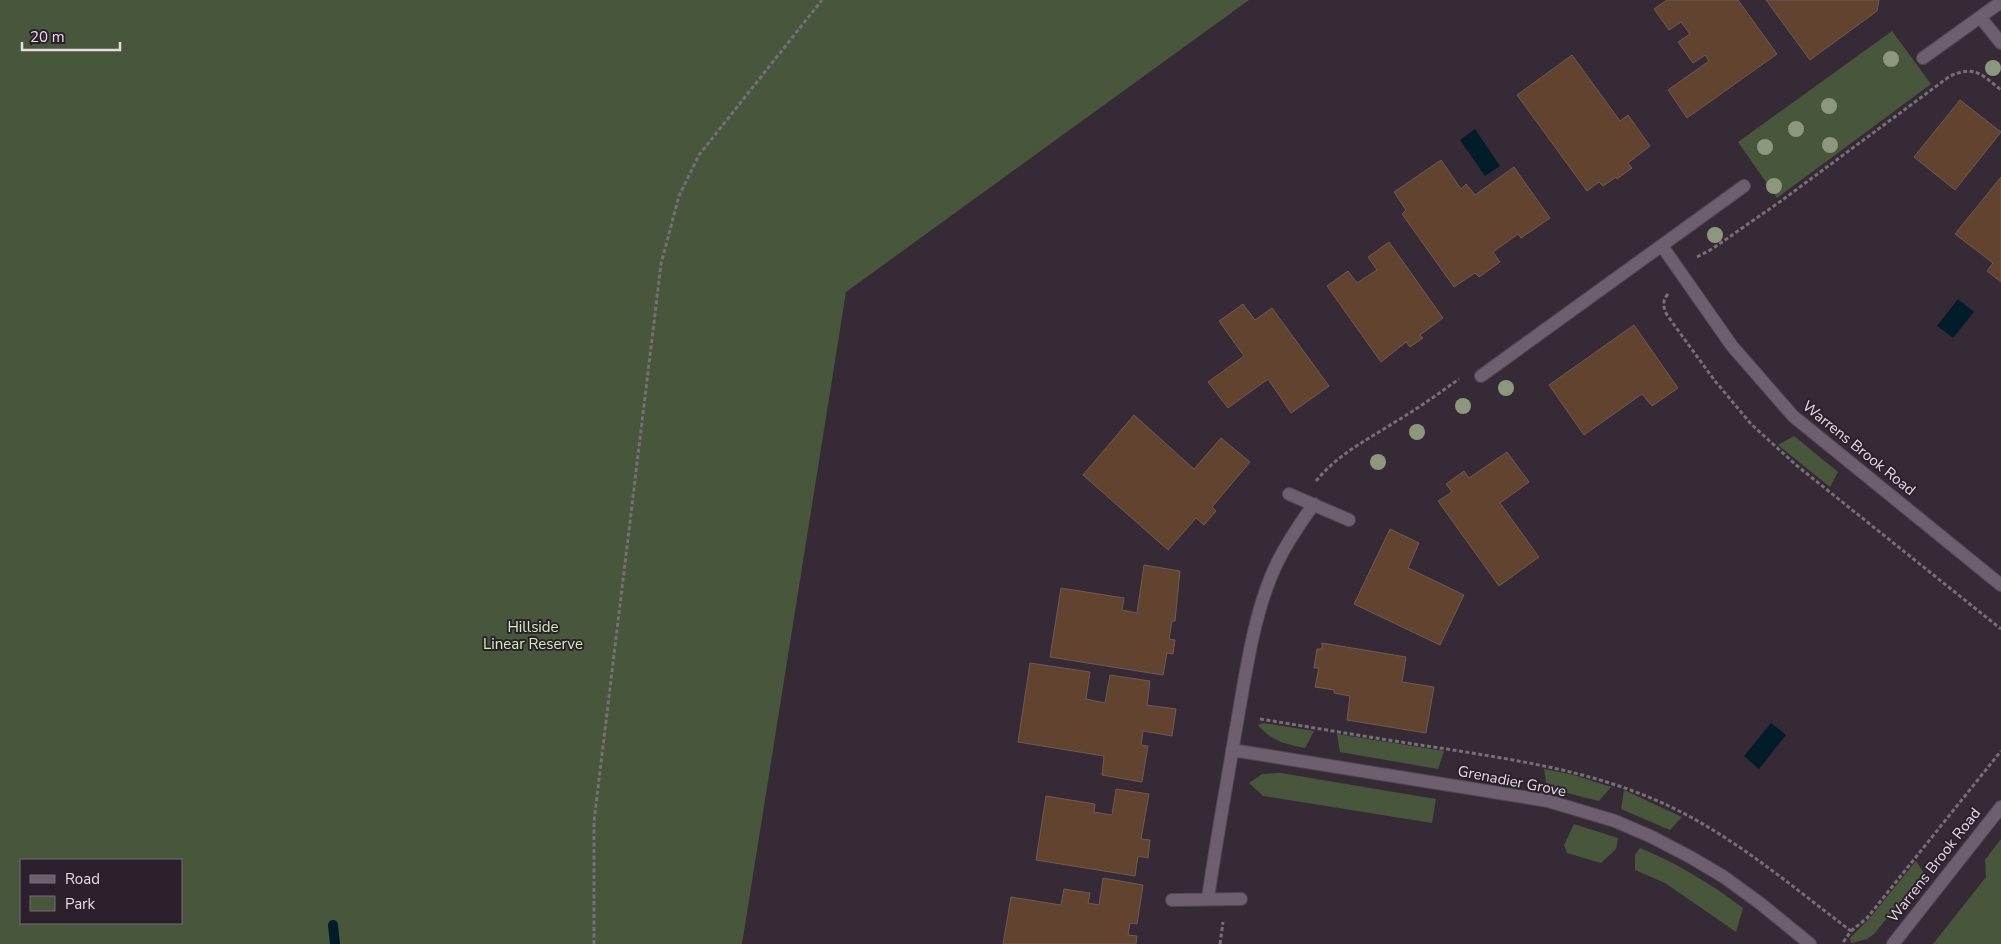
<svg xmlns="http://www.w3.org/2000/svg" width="2001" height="944" font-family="'Nunito Sans',sans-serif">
<rect width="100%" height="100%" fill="#372a37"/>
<!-- green -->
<path fill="#48563c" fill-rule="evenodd" d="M0,0H1249L846,292L742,944H0ZM21,860H181V923H21Z
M1892,31L1931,84L1777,198L1738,142Z
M1794,436L1838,472L1830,487L1778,445Z
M1263,723L1314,731L1305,748C1285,744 1271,741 1258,725Z
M1337,734L1444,751L1438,769L1340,752Z
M1544,769L1574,775L1611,787L1599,801L1547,788Z
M1281,773L1436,799L1432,823L1263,796L1249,783L1262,774Z
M1624,790L1682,817L1670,830L1621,809Z
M1574,824L1618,838L1616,849L1601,863L1567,853L1564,845Z
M2001,839V944H1933L1986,877L1985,860Z
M1640,848C1677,863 1711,884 1743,908L1736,932L1665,883L1635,870V855Z
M1916,861L1924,873L1874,934L1867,939L1851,943L1850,938L1869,919Z"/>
<!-- water -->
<path fill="#021c2a" d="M1475,129L1500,166L1485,176L1460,140Z
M1958,299L1974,312L1953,338L1937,326Z
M1771,723L1786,735L1759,769L1744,756Z"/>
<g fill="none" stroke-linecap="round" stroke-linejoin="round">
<!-- stream -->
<path stroke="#021c2a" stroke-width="10" d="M333,925L335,944"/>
</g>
<!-- building -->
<path fill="#624330" stroke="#6e5b51" d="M1667,0H1738L1777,54L1687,118L1668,90L1709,61L1705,55L1693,63L1678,42L1690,34L1681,22L1669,30L1654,9Z
M1766,0H1879L1877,11L1810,60Z
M1572,55L1620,121L1628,115L1650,146L1628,163L1632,168L1617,179L1616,177L1603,186L1599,182L1587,191L1517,95Z
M1960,100L2001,132L1955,190L1914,157Z
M1441,160L1461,189L1466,184L1475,195L1514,167L1550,218L1521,238L1518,234L1493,252L1500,262L1479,277L1475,273L1454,287L1402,214L1406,210L1394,192Z
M2001,177V282L1987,271L1993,263L1955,234Z
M1389,242L1443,318L1420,335L1423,338L1410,347L1406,342L1381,362L1327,286L1348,271L1357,283L1377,270L1368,257Z
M1243,304L1255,320L1272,308L1329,386L1291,413L1268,379L1228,408L1208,382L1244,356L1219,321Z
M1634,325L1678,388L1652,406L1642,394L1584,435L1549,385Z
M1134,415L1194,469L1221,438L1250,462L1212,507L1216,511L1204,525L1196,518L1168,550L1083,475Z
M1507,452L1529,482L1500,503L1539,557L1499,586L1438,501L1452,492L1446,484L1464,471L1469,478Z
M1390,529L1419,543L1408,568L1464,595L1440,645L1354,604Z
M1144,565L1180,571L1175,621H1172L1169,639L1175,640L1173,654L1167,653L1163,675L1050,657L1061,588L1124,598L1122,610L1137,613Z
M1322,643L1406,657L1402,682L1434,687L1426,733L1347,720L1350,696L1334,693V690L1315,687L1319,668H1314L1317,649H1322Z
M1030,663L1090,672L1086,699L1105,703L1110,675L1150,681L1147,705L1176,709L1172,736L1143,731L1141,745L1148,746L1142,782L1102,775L1104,756L1018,742Z
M1116,789L1149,794L1141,839L1150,840L1148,858L1138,856L1135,876L1036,860L1046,796L1095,804L1094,812L1112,815Z
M1103,878L1143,885L1137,924L1130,923L1128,935L1137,936L1136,944H1003L1011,897L1061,905L1064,889L1090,893L1088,903L1099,905Z"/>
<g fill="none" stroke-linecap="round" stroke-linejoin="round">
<defs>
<path id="minor" d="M1980,17L2001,43
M1923,58L2001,2
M1662,246L1732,346L1793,416L2001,585
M1481,376L1744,186
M1289,494L1349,520
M1232,750L1548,801L1615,821L1652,837L1692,858L1724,877L1761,904L1810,944
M1208,898C1216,843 1226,789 1235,734C1245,679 1253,611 1278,561C1288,541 1301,522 1314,504
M1172,900L1241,899
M1893,944L2001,807"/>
</defs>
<!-- minor casing -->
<use href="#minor" stroke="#524752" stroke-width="14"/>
<!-- path -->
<path stroke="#786d78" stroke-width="3" stroke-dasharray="4 2.5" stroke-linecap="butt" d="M1697,257L1712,249L1781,201L1950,76C1975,65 1981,74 2001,90
M1668,294C1662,301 1663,307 1667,315L1715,381L1751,424L1796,465L2001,629
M1316,481C1338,454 1367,440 1395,422C1417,409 1438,394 1459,379
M1260,719C1322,729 1385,740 1447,749C1515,760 1582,770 1646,796C1722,826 1786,882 1851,931L1842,944
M1851,931L1867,918L2001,751
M594,944V821L661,264L679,196L699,155L822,0
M1220,944L1223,922"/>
<!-- minor -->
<use href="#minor" stroke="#6e5f6e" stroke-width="12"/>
</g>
<!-- trees -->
<g fill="#8c977d">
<circle cx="1891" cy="59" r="8"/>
<circle cx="1993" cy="68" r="8"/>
<circle cx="1829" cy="106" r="8"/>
<circle cx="1796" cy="129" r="8"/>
<circle cx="1830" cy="145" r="8"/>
<circle cx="1765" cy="147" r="8"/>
<circle cx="1774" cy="186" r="8"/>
<circle cx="1715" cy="235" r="8"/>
<circle cx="1506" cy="388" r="8"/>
<circle cx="1463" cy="406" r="8"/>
<circle cx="1417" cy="432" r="8"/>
<circle cx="1378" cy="462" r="8"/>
</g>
<g text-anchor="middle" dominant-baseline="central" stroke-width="4" stroke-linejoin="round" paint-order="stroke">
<!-- street labels -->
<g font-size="15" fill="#e5dce5" stroke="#2d202d">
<text transform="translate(1859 448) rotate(39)">Warrens Brook Road</text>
<text transform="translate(1512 781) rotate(11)">Grenadier Grove</text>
<text transform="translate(1934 865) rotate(-52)">Warrens Brook Road</text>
</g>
<!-- park labels -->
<g font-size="15" fill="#d1f0b7" stroke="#2d202d">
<text x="533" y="627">Hillside<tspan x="533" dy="17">Linear Reserve</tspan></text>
</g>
</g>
<!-- legend -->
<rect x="20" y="859" width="162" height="65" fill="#2d202d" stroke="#776b77"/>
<rect x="30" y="875" width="25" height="8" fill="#6e5f6e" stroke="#776b77"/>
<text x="65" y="884" font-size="15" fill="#e5dce5">Road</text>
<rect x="30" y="896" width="25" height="15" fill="#48563c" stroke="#776b77"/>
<text x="65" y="909" font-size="15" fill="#e5dce5">Park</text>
<!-- scale -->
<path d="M22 42v8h98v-8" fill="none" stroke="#e5dce5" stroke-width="2.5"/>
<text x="30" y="42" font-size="15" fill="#e5dce5" stroke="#2d202d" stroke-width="4" paint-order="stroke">20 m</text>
</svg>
